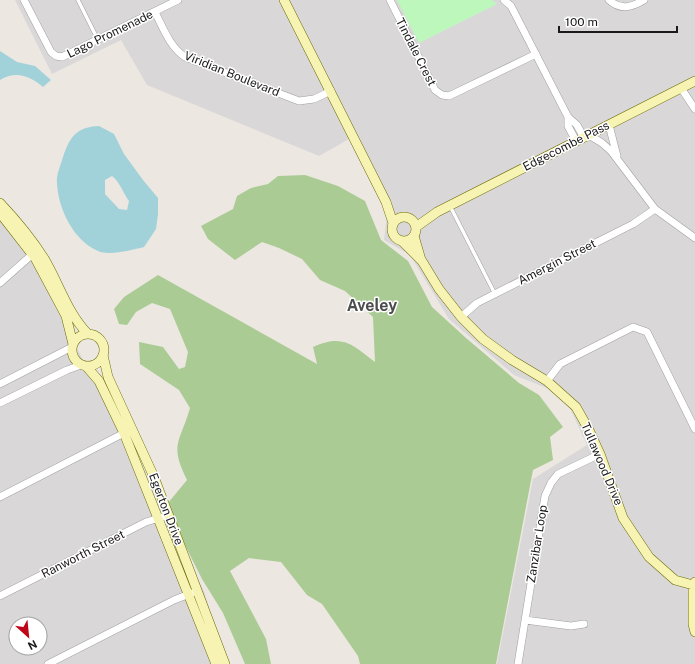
<svg xmlns="http://www.w3.org/2000/svg" width="695" height="664" font-family="'Public Sans',sans-serif">
<rect width="100%" height="100%" fill="#ece7e0"/>
<!-- residential -->
<path fill="#d9d7d8" fill-rule="evenodd" d="M15,0H695V664H497L533,479L587,445L564,395L514,375L449,319L410,255L384,240L387,214L349,139L319,156L147,85L121,40L52,74Z
M0,201L204,591L226,664H0ZM16,624H40V648H16Z"/>
<!-- forest -->
<path fill="#abcb95" d="M305,175L338,186L365,201L381,240L408,261L432,307L466,338L519,383L539,395L563,427L550,437L553,460L533,470L496,664H360L358,656L322,604L307,595L281,562L249,558L230,571L266,639L271,664H245L223,613L202,579L177,529L168,503L187,480C169,444 180,443 190,408L179,390L140,364L139,342L163,347L179,369L185,367L188,352L170,309L152,303L136,312L127,325L119,324L114,309L124,297L158,275L317,364L313,347C343,334 351,344 375,362L373,317L345,291L320,280L302,259L279,248L262,242L235,260L208,239L201,226L233,209L237,196L251,188L268,184L278,176Z"/>
<!-- park -->
<path fill="#bdf7bc" d="M397,0H492L497,4L419,43Z"/>
<!-- water -->
<path fill="#a1d2d9" fill-rule="evenodd" d="M0,51L17,62L35,66L51,80L43,87C31,76 15,70 0,80Z
M99,126L114,134L124,154L143,180L158,198V214L156,229L144,247C132,250 109,256 98,251C74,241 58,209 57,183C56,175 61,164 63,157C70,136 77,127 99,126ZM112,176C120,182 123,193 129,201L127,210L119,209L105,194V180Z"/>
<g fill="none" stroke-linecap="round" stroke-linejoin="round">
<defs>
<path id="lane" d="M78,0L98,40
M450,206L495,294"/>
<path id="street" d="M24,0L51,52L56,56L62,57L178,0
M390,0L435,90L442,95L449,96L536,54
M504,0L511,6L568,117V126L576,141
M609,0C621,11 632,7 644,0
M155,12C163,28 170,47 185,57L299,101L314,99L331,91
M681,88L695,109
M568,117L577,125L584,138
M609,125L617,156
M589,135L602,143L611,151L655,209L695,238
M0,283L35,252
M461,317L477,303L633,224L655,209
M547,381L560,364L633,327L647,332L695,429
M0,384L72,347
M0,403L67,370L81,365
M0,497L128,431
M0,596L146,522L169,515
M525,620L571,626L584,624
M48,664L174,600L192,593
M518,664L545,496L551,483L558,474L600,454"/>
<path id="secondary" d="M284,0L386,202L393,223
M0,203C17,221 32,239 45,260C59,284 68,314 88,334
M0,213L35,258L66,316L73,344
M392 229a12 12 0 1 1 24 0a12 12 0 1 1-24 0Z
M416,227L437,212L695,81
M414,236L421,260
M402,241L422,261L439,289L461,317L483,339L512,360L547,381L576,407L589,430L600,454L623,518L649,557L675,580L693,585
M72 350a16 16 0 1 1 32 0a16 16 0 1 1-32 0Z
M103,355L108,377L154,477L225,664
M86,366L99,381L124,433L216,664
M695,582L693,585V624L695,632"/>
</defs>
<!-- lane casing -->
<use href="#lane" stroke="#a1a1a1" stroke-width="4.5"/>
<!-- street casing -->
<use href="#street" stroke="#a1a1a1" stroke-width="8"/>
<!-- secondary casing -->
<use href="#secondary" stroke="#6b6c07" stroke-width="10"/>
<!-- lane -->
<use href="#lane" stroke="#fff" stroke-width="3.5"/>
<!-- street -->
<use href="#street" stroke="#fff" stroke-width="7"/>
<!-- secondary -->
<use href="#secondary" stroke="#f7f3b3" stroke-width="9"/>
</g>
<g text-anchor="middle" dominant-baseline="central" stroke-width="3" stroke-linejoin="round" paint-order="stroke">
<!-- street labels -->
<g font-size="12" fill="#1a1a1a" stroke="#fff">
<text transform="translate(110 34) rotate(-26)">Lago Promenade</text>
<text transform="translate(416 52) rotate(63)">Tindale Crest</text>
<text transform="translate(232 74) rotate(22)">Viridian Boulevard</text>
<text transform="translate(566 146) rotate(-27)">Edgecombe Pass</text>
<text transform="translate(557 262) rotate(-27)">Amergin Street</text>
<text transform="translate(602 464) rotate(67)">Tullawood Drive</text>
<text transform="translate(166 509) rotate(69)">Egerton Drive</text>
<text transform="translate(537 544) rotate(-81)">Zanzibar Loop</text>
<text transform="translate(83 554) rotate(-27)">Ranworth Street</text>
</g>
<!-- district labels -->
<g font-size="16" font-weight="bold" fill="#4d4d4d" stroke="#fff">
<text x="372" y="305">Aveley</text>
</g>
</g>
<!-- north arrow -->
<g transform="translate(28 636) rotate(153)"><circle r="19" fill="#ffffff" stroke="#a3a3a3"/>
<path d="M0-3L7 15L0 10L-7 15Z" fill="#c00519"/>
<text y="-6" font-size="11" font-weight="bold" text-anchor="middle" fill="#1a1a1a">N</text>
</g>
<!-- scale -->
<path d="M559 26v6h118v-6" fill="none" stroke="#1a1a1a" stroke-width="2"/>
<text x="565" y="26" font-size="12" fill="#1a1a1a" stroke="#ffffff" stroke-width="3" paint-order="stroke">100 m</text>
</svg>
